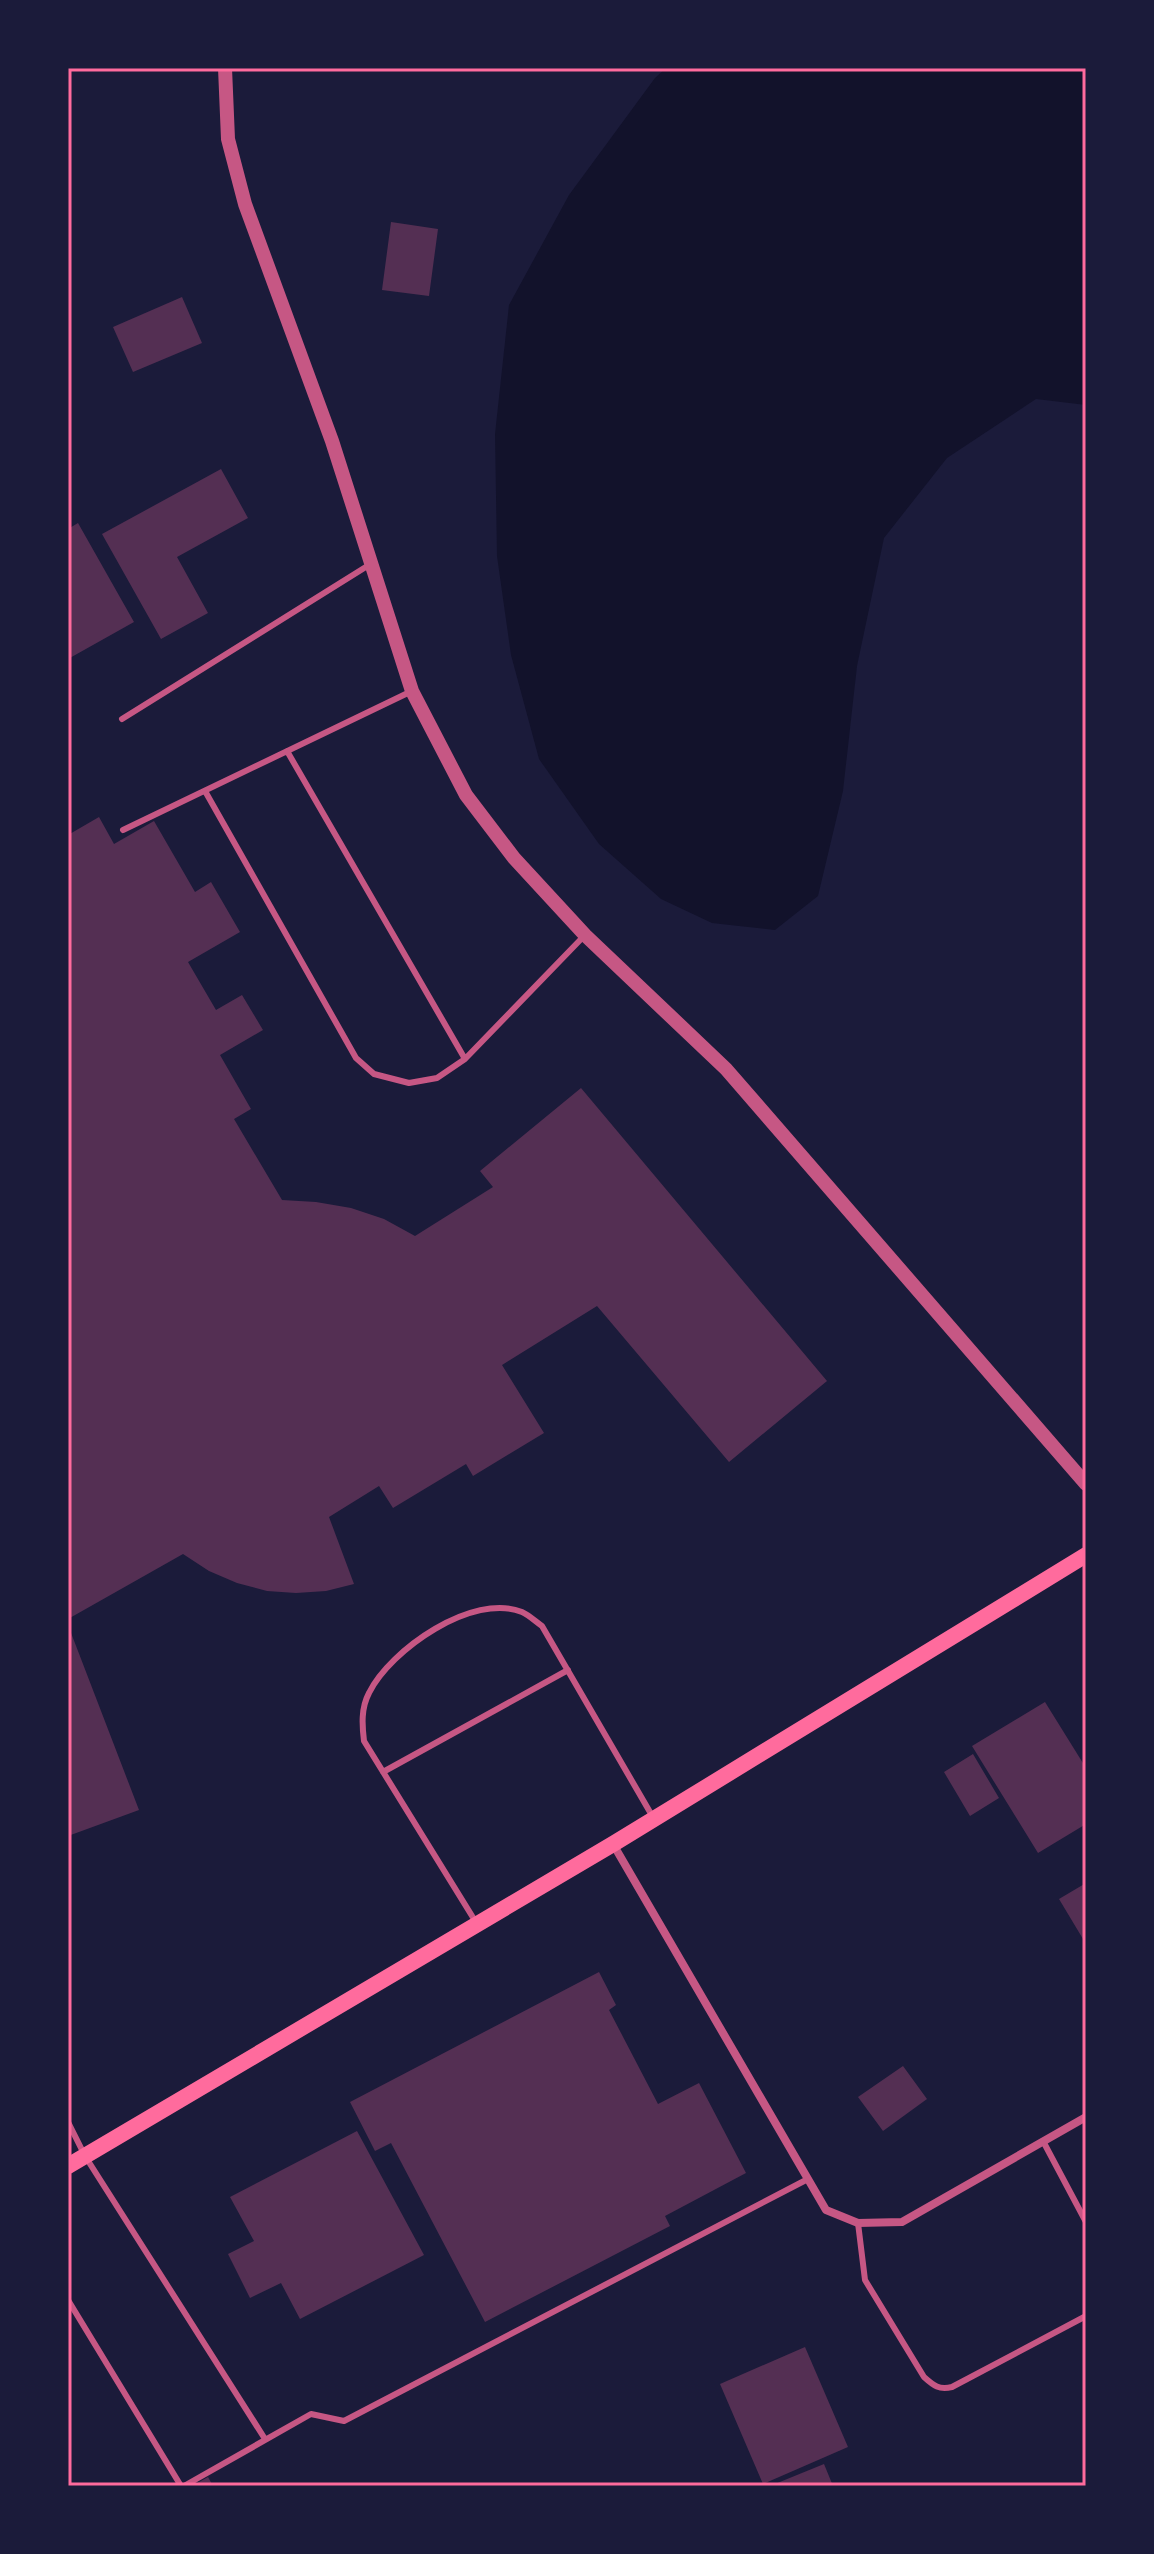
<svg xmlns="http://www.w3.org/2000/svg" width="1154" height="2554" font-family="'Crimson Pro',serif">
<rect width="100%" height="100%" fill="#1b1b3a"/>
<!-- water -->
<path fill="#12122b" d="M666,68H1086V405L1036,399L947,458L884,538L857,666L843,791L818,896L775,930L712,923L661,899L599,844L539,759L511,655L497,556L495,434L509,305L569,195L655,78Z"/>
<!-- building -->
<path fill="#542f53" d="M391,222L438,229L429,296L382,290Z
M182,297L202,343L133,372L113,327Z
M221,469L248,518L177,557L208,613L161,639L102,534Z
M78,523L134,622L68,659V529Z
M99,817L114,844L154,821L195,892L211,882L240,932L188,962L216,1010L242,995L263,1030L220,1055L251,1109L234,1119L282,1200L316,1202L351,1208L384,1219L415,1236L493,1187L480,1171L581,1088L827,1381L729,1462L597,1306L502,1365L544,1433L473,1476L466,1464L393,1508L379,1486L329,1517L354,1584L326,1591L296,1593L267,1591L237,1583L209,1571L183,1554L68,1619V835Z
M68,1625L139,1810L68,1836Z
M1045,1702L1086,1768V1824L1038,1853L972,1746Z
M973,1754L999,1798L970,1816L944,1772Z
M1086,1883V1944L1059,1899Z
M599,1972L616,2005L609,2010L658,2104L699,2083L746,2173L665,2216L670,2226L485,2322L391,2143L375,2151L350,2102Z
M903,2066L927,2099L883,2131L858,2097Z
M357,2131L424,2255L300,2319L281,2283L250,2298L228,2254L254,2241L230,2197Z
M805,2347L848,2447L763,2484L720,2384Z
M824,2464L833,2486H770Z
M208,2477L213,2486H192Z"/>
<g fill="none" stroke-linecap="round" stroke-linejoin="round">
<!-- service -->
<path stroke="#c65784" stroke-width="6" d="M122,719L369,565
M287,751L465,1059
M205,791L356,1058L374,1074L409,1083L437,1078L465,1059L584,936
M123,830L412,691
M383,1772L568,1670
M477,1924L364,1741C362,1725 361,1708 369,1693C390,1650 473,1592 522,1612C529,1615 536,1622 542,1626L654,1819
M68,2122L85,2156L265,2439
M1043,2141L1086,2222
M858,2223L865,2280L924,2377C934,2386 939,2390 952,2387L1086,2316
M68,2300L181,2486
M184,2486L311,2414L344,2421L806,2180"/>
<!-- minor -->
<path stroke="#c65784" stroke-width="8" d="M613,1844L826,2210L858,2223L902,2222L1086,2117"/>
<!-- tertiary -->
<path stroke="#c65784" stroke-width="14" d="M225,68L228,139L245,204L332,441L412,691L466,795L514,858L585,935L726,1069L1086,1484"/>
<!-- secondary -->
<path stroke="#ff6b9d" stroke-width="16" d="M68,2166L613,1844L1086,1555"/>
</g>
<!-- border -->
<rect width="1154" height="2554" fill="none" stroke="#1b1b3a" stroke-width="140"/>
<rect x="70" y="70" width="1014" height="2414" fill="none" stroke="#ff6b9d" stroke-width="3"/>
</svg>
